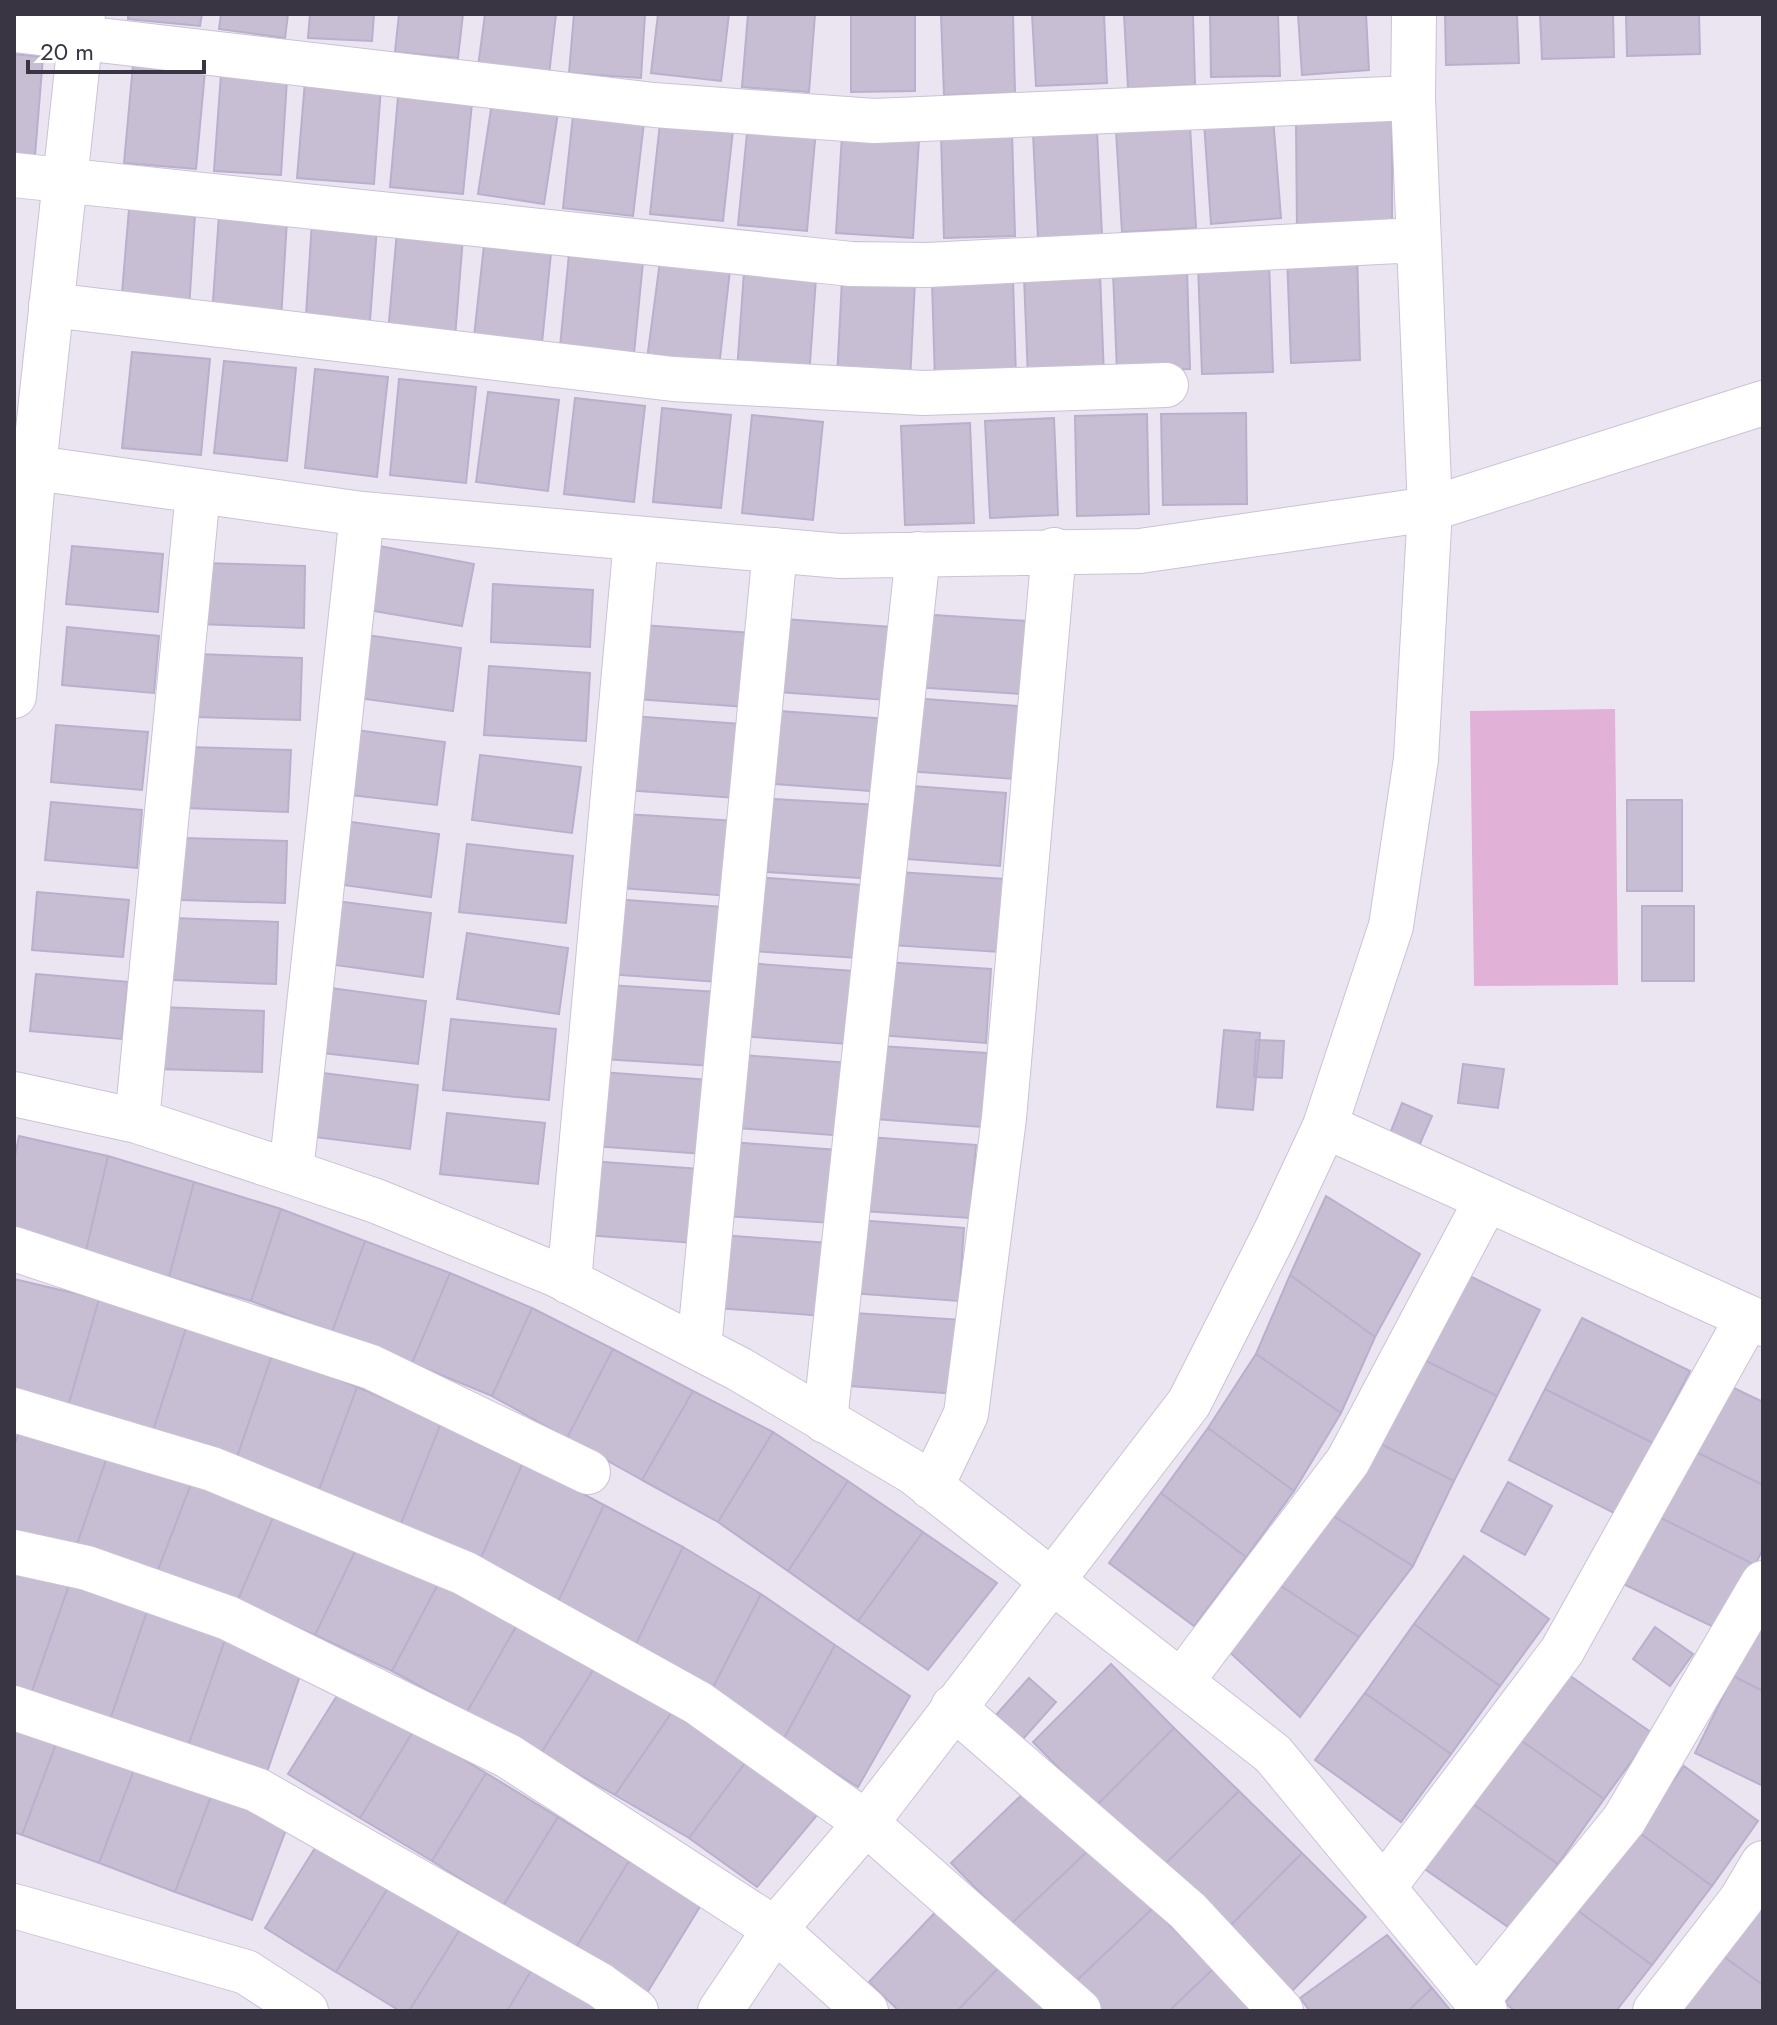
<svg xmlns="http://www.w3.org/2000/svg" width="1777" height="2025" font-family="Jost,sans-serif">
<rect width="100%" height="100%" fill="#eae5f1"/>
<!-- green -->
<path fill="#e2b1d7" d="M1615,709L1618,985L1474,986L1470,711Z"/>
<!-- building -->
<path fill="#c7bed4" stroke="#baafcc" stroke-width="2" d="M128,14H202L200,26L128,19Z
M221,14H288L285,38L219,29Z
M310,14H374L372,41L308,38Z
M399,14H463L458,58L395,52Z
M485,14H556L549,75L478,67Z
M574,14H645L641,78L569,73Z
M658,14H729L721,81L651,73Z
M748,14H815L809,92L742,87Z
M851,14H915V91L851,92Z
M941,14H1013L1015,93L944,95Z
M1032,14H1104L1107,83L1036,86Z
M1124,14H1193L1195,85L1128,88Z
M1210,14H1278L1280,76L1211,77Z
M1298,14H1366L1369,70L1302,75Z
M1445,14H1517L1519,63L1446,65Z
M1540,14H1613L1614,57L1542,59Z
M1626,14H1699L1700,54L1627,56Z
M14,54L43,57L35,156L14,154Z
M133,65L205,71L196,169L124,163Z
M221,74L287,79L281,175L214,171Z
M305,81L381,87L374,184L297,178Z
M399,86L473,93L463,194L390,187Z
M493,96L559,106L544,204L478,194Z
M574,106L645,114L633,216L563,208Z
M661,114L734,121L723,221L650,214Z
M1273,117L1281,218L1211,224L1204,122Z
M1296,121H1392V231L1297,232Z
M748,123L816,129L807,231L738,225Z
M1190,126L1196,228L1122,232L1116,130Z
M1097,131L1102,235L1038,238L1033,133Z
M1012,133L1015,236L944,238L941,135Z
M842,135L919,139L913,238L836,233Z
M129,209L195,214L189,310L121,305Z
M219,215L287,220L281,320L212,315Z
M312,222L377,227L369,334L305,330Z
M397,231L463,237L455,338L388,333Z
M484,245L551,253L541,353L473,346Z
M1357,253L1360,360L1291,363L1287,256Z
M569,254L643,262L633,364L559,357Z
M660,261L730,270L718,376L646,367Z
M1269,262L1273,372L1202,374L1198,265Z
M1187,270L1190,369L1117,372L1113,272Z
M744,272L816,278L809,377L737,371Z
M1100,273L1104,377L1028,379L1024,276Z
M842,279L915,281L910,382L837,379Z
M1013,279L1016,378L935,380L932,281Z
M132,352L210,359L201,455L122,448Z
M224,361L296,368L287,461L214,453Z
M315,369L388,377L377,477L305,468Z
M399,379L476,387L466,483L390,475Z
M488,392L559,400L548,491L476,482Z
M575,398L645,406L634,502L564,494Z
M662,408L731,415L721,508L653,502Z
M1246,413L1247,504L1163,505L1161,414Z
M1147,414L1149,514L1077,516L1075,416Z
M752,415L823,422L813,520L742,513Z
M1054,418L1058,515L990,518L985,421Z
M970,423L974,523L905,525L901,426Z
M374,545L474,564L462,626L362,609Z
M72,546L163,554L158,612L66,604Z
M202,563L305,566L304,628L200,624Z
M493,584L593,590L590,647L491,642Z
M919,614L1026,621L1021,694L914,687Z
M784,619L891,627L887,700L779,692Z
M642,625L752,633L746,707L636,699Z
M67,627L159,636L154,693L62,685Z
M366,635L461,648L453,711L358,698Z
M198,654L302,658L300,720L195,717Z
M489,666L590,673L586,741L484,735Z
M912,698L1019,706L1015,779L907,771Z
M780,711L888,719L883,792L775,784Z
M631,716L741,724L736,798L625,790Z
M56,725L148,732L142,790L51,782Z
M349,729L445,742L437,805L342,794Z
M188,747L291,750L288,812L185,808Z
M480,755L581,767L572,833L472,820Z
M899,785L1006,793L1000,866L894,858Z
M773,799L880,805L875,879L767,872Z
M1627,800H1682V891H1627Z
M51,802L142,810L137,868L45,860Z
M625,814L736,821L731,896L621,888Z
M344,821L439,834L431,897L336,884Z
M183,838L287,841L285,903L181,900Z
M467,844L573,856L566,923L459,912Z
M898,872L1005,879L1000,952L892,945Z
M756,877L863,885L858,958L751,951Z
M37,892L129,900L123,957L32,950Z
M613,899L723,907L718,982L608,974Z
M336,901L431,913L423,977L328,964Z
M1642,906H1694V981H1642Z
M174,918L278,922L276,984L173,980Z
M467,933L568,948L559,1014L457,999Z
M884,962L991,969L986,1043L879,1035Z
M746,963L853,971L848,1044L740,1036Z
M36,974L128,982L122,1039L30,1031Z
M608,985L718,992L713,1066L603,1059Z
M331,988L426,1001L418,1064L323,1053Z
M160,1007L264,1011L262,1072L157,1069Z
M451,1019L556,1029L549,1100L443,1090Z
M1224,1030L1260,1033L1253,1110L1217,1107Z
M1256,1040L1284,1041L1282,1078L1254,1077Z
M880,1046L987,1053L982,1127L875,1119Z
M742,1055L850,1063L845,1136L737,1128Z
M1463,1064L1504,1069L1498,1108L1458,1103Z
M600,1072L710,1080L704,1154L594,1146Z
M323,1073L418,1085L410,1149L314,1137Z
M1402,1103L1432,1116L1416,1153L1387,1141Z
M447,1113L545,1123L538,1184L440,1174Z
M19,1136L108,1156L85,1255L14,1235V1161Z
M869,1137L976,1145L970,1218L863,1211Z
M731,1142L838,1150L832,1223L725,1216Z
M108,1156L194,1182L169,1277L85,1255Z
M590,1161L700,1169L695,1243L585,1235Z
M194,1182L281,1209L251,1301L169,1277Z
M1326,1196L1420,1254L1375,1337L1290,1275Z
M281,1209L365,1241L332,1332L251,1301Z
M857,1220L964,1228L959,1301L851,1293Z
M721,1235L829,1243L824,1316L717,1308Z
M365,1241L450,1273L412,1363L332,1332Z
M1451,1267L1540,1310L1497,1396L1410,1353Z
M450,1273L532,1308L492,1396L412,1363Z
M1290,1275L1375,1337L1341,1413L1256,1354Z
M14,1279L99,1299L67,1410L14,1397Z
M99,1299L187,1325L151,1437L67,1410Z
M532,1308L613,1349L567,1438L492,1396Z
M854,1313L962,1320L957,1394L850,1386Z
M1582,1318L1690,1371L1653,1443L1545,1389Z
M187,1325L273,1352L234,1466L151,1437Z
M613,1349L693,1391L642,1480L567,1438Z
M273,1352L357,1387L316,1498L234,1466Z
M1410,1353L1497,1396L1454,1481L1367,1437Z
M1256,1354L1341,1413L1294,1491L1208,1428Z
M1719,1381L1763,1402V1485L1686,1447Z
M357,1387L441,1423L398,1531L316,1498Z
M1545,1389L1653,1443L1616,1514L1509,1460Z
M693,1391L773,1432L718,1522L642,1480Z
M441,1423L523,1462L476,1569L398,1531Z
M20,1428L108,1454L76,1547L14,1531V1447Z
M1208,1428L1294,1491L1246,1557L1161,1493Z
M773,1432L848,1481L788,1571L718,1522Z
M1367,1437L1454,1481L1413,1566L1332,1515Z
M1686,1447L1763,1485V1549L1755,1565L1653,1514Z
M108,1454L194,1476L158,1570L76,1547Z
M523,1462L604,1505L554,1610L476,1569Z
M194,1476L278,1506L237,1602L158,1570Z
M848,1481L923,1532L858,1621L788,1571Z
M1508,1482L1552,1506L1525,1555L1481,1531Z
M1161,1493L1246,1557L1194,1626L1109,1563Z
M604,1505L683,1547L633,1650L554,1610Z
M278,1506L361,1539L315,1635L237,1602Z
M1653,1514L1755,1565L1722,1631L1619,1582Z
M1332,1515L1413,1566L1359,1637L1278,1584Z
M923,1532L997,1583L928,1670L858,1621Z
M361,1539L444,1573L392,1671L315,1635Z
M683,1547L761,1594L709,1695L633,1650Z
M1464,1556L1549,1619L1500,1686L1414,1624Z
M14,1563L70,1582L31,1694L14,1688Z
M444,1573L521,1618L467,1712L392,1671Z
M70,1582L148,1608L110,1720L31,1694Z
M1278,1584L1359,1637L1300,1717L1225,1648Z
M761,1594L835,1645L783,1740L709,1695Z
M148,1608L227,1634L188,1746L110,1720Z
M1763,1617V1691L1733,1676Z
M521,1618L597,1664L541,1753L467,1712Z
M1414,1624L1500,1686L1451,1754L1365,1693Z
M1655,1627L1693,1654L1670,1686L1633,1659Z
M227,1634L305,1661L267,1772L188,1746Z
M835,1645L910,1696L858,1787L783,1740Z
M597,1664L672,1712L615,1795L541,1753Z
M1111,1664L1174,1728L1096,1806L1033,1742Z
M1556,1666L1652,1733L1604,1799L1509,1732Z
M1733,1676L1763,1691V1786L1695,1753Z
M1029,1678L1056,1702L1023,1739L996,1715Z
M343,1686L414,1730L360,1818L288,1774Z
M1365,1693L1451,1754L1401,1822L1315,1760Z
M672,1712L745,1763L689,1838L615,1795Z
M14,1716L60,1733L22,1835L14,1832Z
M1174,1728L1239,1791L1160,1869L1096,1806Z
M414,1730L486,1773L432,1861L360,1818Z
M1509,1732L1604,1799L1558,1864L1463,1797Z
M60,1733L137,1762L99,1863L22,1835Z
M137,1762L213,1791L175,1892L99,1863Z
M745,1763L818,1814L757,1887L689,1838Z
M1684,1766L1758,1821L1712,1886L1637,1831Z
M486,1773L558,1817L503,1906L432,1861Z
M1033,1784L1094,1845L1011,1924L951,1863Z
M213,1791L290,1819L252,1920L175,1892Z
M1239,1791L1302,1853L1225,1931L1160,1869Z
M1463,1797L1558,1864L1511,1929L1416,1863Z
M558,1817L629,1861L575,1949L503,1906Z
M1637,1831L1712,1886L1652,1965L1577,1910Z
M325,1832L396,1875L336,1972L265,1928Z
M1094,1845L1153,1908L1071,1986L1011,1924Z
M1302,1853L1366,1917L1288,1995L1225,1931Z
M629,1861L701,1905L647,1993L575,1949Z
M396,1875L467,1918L409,2011H400L336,1972Z
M1763,1887V1985L1716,1951Z
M945,1902L1006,1960L957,2011H899L869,1982Z
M1153,1908L1213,1969L1169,2011H1095L1071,1986Z
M1577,1910L1652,1965L1616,2011H1515L1505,2003Z
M467,1918L537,1961L507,2011H409Z
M1387,1935L1432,1988L1408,2011H1310L1300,1998Z
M1716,1951L1763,1985V2011H1671Z
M1006,1960L1059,2011H957Z
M537,1961L604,2011H507Z
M1213,1969L1253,2011H1169Z
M1432,1988L1451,2011H1408Z"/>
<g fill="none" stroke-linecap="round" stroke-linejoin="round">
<defs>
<path id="minor" d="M14,30L654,105L874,121L1413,98
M14,175L851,264L927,265L1418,240
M51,305L673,379L923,393L1166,385
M14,465L362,514L840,556L1140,551L1430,509L1413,98L1414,14
M14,696L34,467L83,14
M14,1094L137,1121L291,1172L376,1201L557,1275L739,1369L913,1472L1273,1754L1485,2011
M137,1121L198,492
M1325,1126L1763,1324
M291,1172L362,514
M14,1249L371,1367L588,1472
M569,1282L636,540
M699,1348L775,550
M14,1410L212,1469L464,1573L698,1703L866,1823L1079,2011
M825,1421L918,554
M931,1487L966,1414L1004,1118L1054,550
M14,1552L87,1568L228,1618L508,1756L775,1929L866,2011
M1181,1682L1348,1461L1487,1199
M953,1707L1188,1911L1281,2011
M14,1708L257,1790L600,1985L636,2011
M1384,1887L1562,1651L1748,1317
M1477,2000L1624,1820L1763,1583
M1655,2011L1741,1900L1763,1863"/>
<path id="tertiary" d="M14,1906L246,1972L306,2011
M720,2011L775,1929L866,1823L1189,1403L1275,1233L1325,1126L1391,926L1416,759L1430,509L1763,403"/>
</defs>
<!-- minor casing -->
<use href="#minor" stroke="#cbc2d6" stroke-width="46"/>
<!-- tertiary casing -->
<use href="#tertiary" stroke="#cbc2d6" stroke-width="46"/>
<!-- minor -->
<use href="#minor" stroke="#fff" stroke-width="44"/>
<!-- tertiary -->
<use href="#tertiary" stroke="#fff" stroke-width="44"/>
</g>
<!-- border -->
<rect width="1777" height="2025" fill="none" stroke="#3a3543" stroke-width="32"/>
<!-- scale -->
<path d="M28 60v12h176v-12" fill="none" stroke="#3a3543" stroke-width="4"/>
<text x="40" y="60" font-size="24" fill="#3a3543" stroke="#ffffff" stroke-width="6" paint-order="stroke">20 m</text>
</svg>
